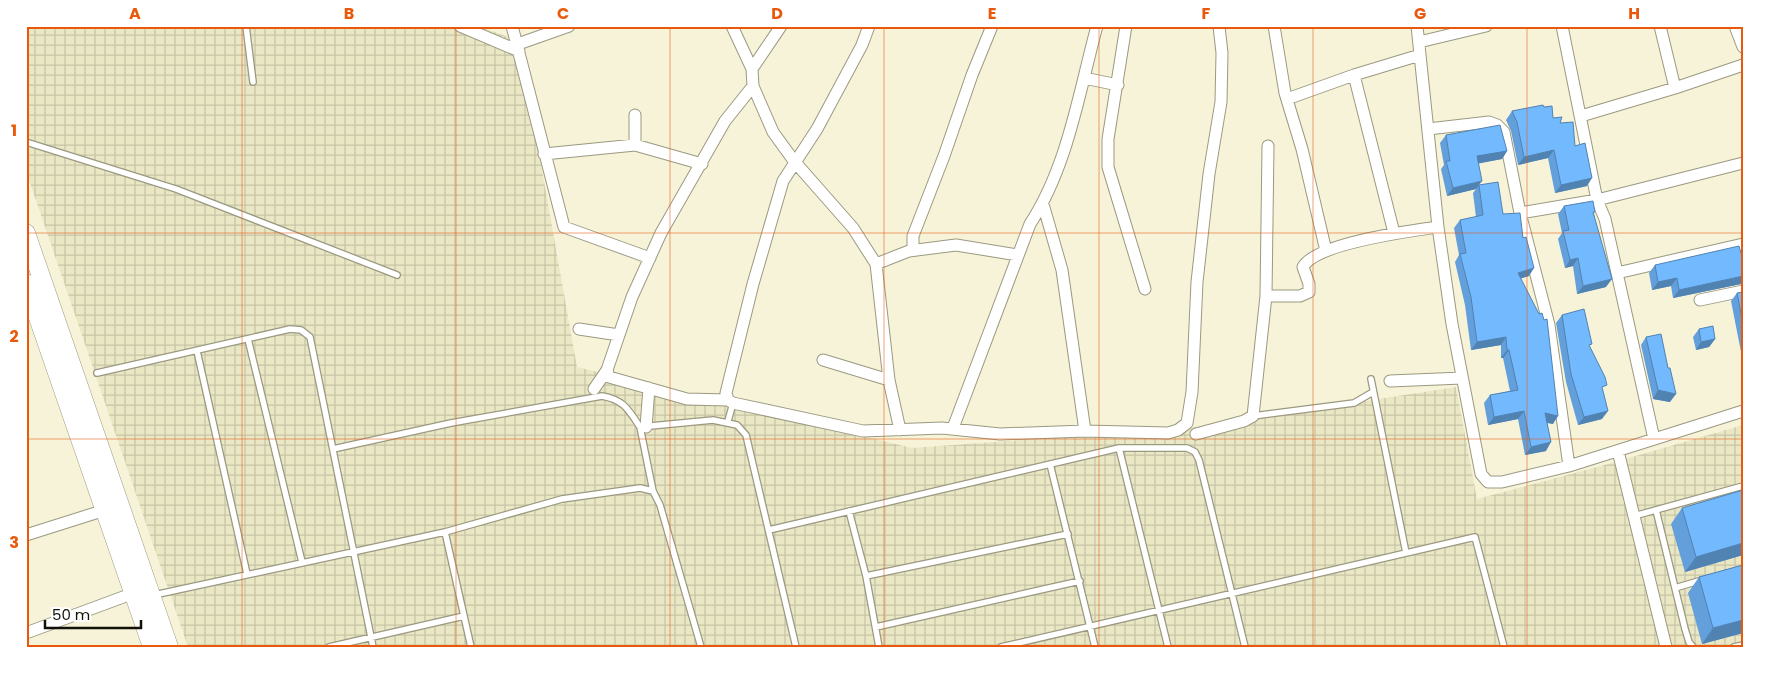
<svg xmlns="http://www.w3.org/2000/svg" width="1769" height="673" font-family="Poppins,sans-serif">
<defs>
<pattern id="industrial-grid" width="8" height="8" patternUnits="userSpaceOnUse" patternTransform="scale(1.25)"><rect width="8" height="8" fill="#eae7c5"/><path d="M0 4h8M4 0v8" fill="none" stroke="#c8c5a8"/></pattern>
</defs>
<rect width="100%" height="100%" fill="#f6f3d9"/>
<!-- industrial -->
<path fill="url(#industrial-grid)" d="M26,26H479L519,41L577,367L912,448L1197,427L1456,387L1477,499L1601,466L1743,425V647H188L26,171Z"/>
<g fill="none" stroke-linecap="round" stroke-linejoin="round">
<defs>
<path id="service" d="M246,26L253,82
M26,142L176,189L397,275
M248,339L302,562
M197,351L247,574
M97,373L290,329L301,330L310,337L373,647
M1371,379L1406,553
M1253,416L1354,403L1373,392
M728,421L733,403
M640,427L653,491
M1119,448H1187L1195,452L1199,460L1245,647
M333,449L451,423L602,396C624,400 628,409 640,427L713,420L737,425L746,435L796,647
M1050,464L1095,647
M1656,510L1685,629L1689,642L1693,647
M849,511L866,576L879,647
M1634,516L1743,486
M769,530L1119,448L1168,647
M445,532L471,647
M866,576L1068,534
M1675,588L1702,580
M154,595L445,532L562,499L640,488L653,491L660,505L701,647
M876,627L1080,581
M329,647L464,616
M1001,647L1475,537L1504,647
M1734,647L1743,645"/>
<path id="minor" d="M460,26L519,51
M512,26L564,227L650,258
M732,26L752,69L753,86L773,132L794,161L853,228L876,264L889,380L900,430
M869,26L862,45L817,129L783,181L753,284L726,393L728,400L733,403L863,431L942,428L1000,434L1085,431L1168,433L1178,430L1187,423L1192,392L1197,282L1209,174L1221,102L1222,53L1219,26
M1126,26L1108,139V167L1145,289
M1274,26L1285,93L1302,149L1326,251
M1417,26L1438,227L1452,324L1481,474L1488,482H1502L1569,466L1743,411
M1562,26L1597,200L1605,219L1654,439
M1735,26L1743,47
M1419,42L1486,26
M518,44L569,26
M752,69L781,26
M1354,75L1394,233
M1084,78L1118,85
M1675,88L1743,65
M1287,99L1354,75L1420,55
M635,115V145L702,164
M1581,116L1675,88L1660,26
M1428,129L1489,122L1497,125L1504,132L1520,213L1549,325L1569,466
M544,154L635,145
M1043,204L1062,270L1085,431
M1520,213L1597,200L1743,163
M913,250V236L944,156L972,75L992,26
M876,264L909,251L956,245L1018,255
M1617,273L1743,244
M1266,296L1268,146
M1700,300L1743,291
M579,329L619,335
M823,360L889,380
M1390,381L1462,378
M594,389L607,370
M728,400L687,399L609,377L607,370L632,297L661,233L725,121L753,86
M646,427L649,388
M953,428L1030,224C1068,166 1079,92 1097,26
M1196,434L1244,421L1253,416L1266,296H1300L1309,292V284L1303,267C1316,243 1410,231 1438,227
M1618,451L1666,647
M26,535L105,510
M26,633L134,593"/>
<path id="primary" d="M26,233L169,647
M26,283L152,647"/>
</defs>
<!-- service casing -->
<use href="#service" stroke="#9b9980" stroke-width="8"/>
<!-- minor casing -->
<use href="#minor" stroke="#9b9980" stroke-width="13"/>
<!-- primary casing -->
<use href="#primary" stroke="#9b9980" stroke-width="19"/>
<!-- service -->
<use href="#service" stroke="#fff" stroke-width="5.5"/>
<!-- minor -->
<use href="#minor" stroke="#fff" stroke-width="11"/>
<!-- primary -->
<use href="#primary" stroke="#fff" stroke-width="18"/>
</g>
<!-- wall -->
<path fill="#639fda" d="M1544,107L1553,118L1560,123L1575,146L1587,186L1555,193L1548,158L1518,165L1511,131L1506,120L1512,111Z
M1446,135L1507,151L1502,159L1478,163L1479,185L1523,238L1529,276L1521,278L1553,424L1547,423L1546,451L1525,455L1518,419L1488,425L1484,403L1490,395L1510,391L1503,358H1501V345L1471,350L1465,305L1455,262L1459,255L1454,228L1460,220L1476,217L1473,193L1476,189L1447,196L1441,169L1444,165L1440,143Z
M1564,206L1594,214L1606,287L1577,294L1573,266L1565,268L1558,239L1562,233L1558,214Z
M1655,265L1741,284L1673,298L1671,286L1652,290L1649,273Z
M1743,292V362L1731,301L1737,293Z
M1562,315L1603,391L1602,419L1578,425L1566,382L1556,323Z
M1699,329L1715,339L1709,347L1696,350L1693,337Z
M1646,337L1668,368L1670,402L1653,399L1641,345Z
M1682,508L1743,555L1685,572L1671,524Z
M1743,565V633L1702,644L1688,593L1699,577Z"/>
<!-- shaded-wall -->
<path fill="#5082b2" d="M1554,150L1548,158L1518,165L1524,157Z
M1507,151L1502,159L1471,165L1477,156Z
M1592,178L1587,186L1555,193L1561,185Z
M1482,181L1476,189L1447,196L1453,188Z
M1578,258L1573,266L1565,268L1570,260Z
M1534,268L1529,276L1512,281L1518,273Z
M1743,276V281L1741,284L1673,298L1679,290Z
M1677,278L1671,286L1652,290L1658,282Z
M1612,279L1606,287L1577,294L1583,286Z
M1506,337L1501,345L1471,350L1477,342Z
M1715,339L1709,347L1696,350L1701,342Z
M1507,350H1509L1503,358H1501Z
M1658,390L1676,394L1670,402L1653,399Z
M1524,411L1518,419L1488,425L1494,417Z
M1608,411L1602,419L1578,425L1584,417Z
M1545,413L1558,416L1553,424L1540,421Z
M1551,442L1546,451L1525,455L1531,447Z
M1743,543V555L1685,572L1696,557Z
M1743,620V633L1702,644L1713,628Z"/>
<!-- building -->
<path fill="#73b9fe" stroke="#5082b2" d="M1543,105L1544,107L1552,106L1553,118L1562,117L1560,123L1573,122L1575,146L1585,143L1592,178L1561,185L1554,150L1524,157L1517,122L1512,111Z
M1500,125L1507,151L1477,156L1482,181L1453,188L1446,161H1450L1446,135Z
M1498,182L1503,214L1520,213L1523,238L1526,237L1534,268L1518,273L1539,314L1542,313L1544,320L1547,319L1558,416L1545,413L1551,442L1531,447L1524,411L1494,417L1490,395L1518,390L1509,350H1507L1506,337L1477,342L1471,297L1460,254L1466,253L1460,220L1483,215L1479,185Z
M1593,201L1595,212H1593L1612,279L1583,286L1578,258L1570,260L1563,231L1569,230L1564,206Z
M1739,246L1743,260V276L1679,290L1677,278L1658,282L1655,265Z
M1743,292V324L1737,293Z
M1584,309L1592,344L1589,345L1605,377L1607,385L1602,387L1608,411L1584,417L1571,374L1562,315Z
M1713,326L1715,339L1701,342L1699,329Z
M1661,334L1668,368H1670L1676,394L1658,390L1646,337Z
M1743,490V543L1696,557L1682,508Z
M1743,565V620L1713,628L1699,577Z"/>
<!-- grid -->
<path fill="none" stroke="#e8590c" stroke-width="1" stroke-opacity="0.55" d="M242,26V647M456,26V647M670,26V647M884,26V647M1099,26V647M1313,26V647M1527,26V647M26,233H1743M26,439H1743"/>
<!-- border -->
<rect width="1769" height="673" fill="none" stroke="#ffffff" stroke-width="55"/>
<!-- scale -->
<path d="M45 620v8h96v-8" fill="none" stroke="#121108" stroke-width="2.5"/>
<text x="52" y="620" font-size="15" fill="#121108" stroke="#ffffff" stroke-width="4" paint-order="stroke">50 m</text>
<rect x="28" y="28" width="1714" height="618" fill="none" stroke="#e8590c" stroke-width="2"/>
<g font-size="16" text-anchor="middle" font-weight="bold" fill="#e8590c">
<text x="135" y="19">A</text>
<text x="349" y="19">B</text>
<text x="563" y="19">C</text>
<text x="777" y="19">D</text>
<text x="992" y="19">E</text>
<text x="1206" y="19">F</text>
<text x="1420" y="19">G</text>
<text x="1634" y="19">H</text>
<text x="14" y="136">1</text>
<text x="14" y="342">2</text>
<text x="14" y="548">3</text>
</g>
</svg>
